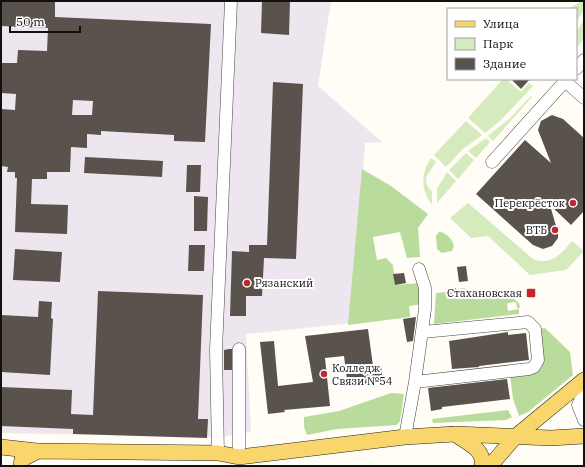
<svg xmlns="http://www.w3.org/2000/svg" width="585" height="467" font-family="'IBM Plex Serif',serif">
<rect width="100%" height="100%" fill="#fffdf5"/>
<!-- industrial -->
<path fill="#eee6ef" d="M1,1H331L318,86L382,142L365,143L353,323L246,334L251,432L221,437L1,433Z"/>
<!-- green -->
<path fill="#d5ebbd" d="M581,1H584V10L576,22V9H569Z
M584,19V39L576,48V33Z
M503,79H506L521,92L529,83L533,86L501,120L485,133L468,118Z
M531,96L532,97L493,141L488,136L509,119Z
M466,121L482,135L463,149L446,167L434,155Z
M486,138L490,142L476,158L468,151Z
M466,153L474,160L458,179L449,170Z
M431,158L436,162L426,177L427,185L432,192V205C421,190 420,174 431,158Z
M447,172L456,181L437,203V189Z
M468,203L533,259C551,266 561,254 572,241L584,251L566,270L530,275L488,236L471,238L450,218Z"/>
<!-- forest -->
<path fill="#b9dc9c" d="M362,169L391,186L428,214L418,228L420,257L407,258L400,232L373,237L377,260L386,258L393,265L395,285L419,283L423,304L409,306L410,317L348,325Z
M439,232C446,232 453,240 454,246L452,251L442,253L437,249L436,236Z
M465,288V293L503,289L519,303L520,308H517L516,302L507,303L508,311L519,309V314L434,324L436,293L446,292L447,299L458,297V289Z
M545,328L570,352L573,375L528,412L519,416L513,399L510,374L531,371L538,329Z
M391,393L404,394L400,421L397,425L337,429L307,435L304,427V417L339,411Z
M508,410L512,417L506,420L433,423L432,419Z"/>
<!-- building -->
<path fill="#5a524d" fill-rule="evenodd" d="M1,1H55V17L211,24L205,142L174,141V135L101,131V135L87,134V148L71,147L70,172H47V179H32L31,204L68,205L67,234L15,232L17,178H15V172H7L8,167L1,166V109L15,110L16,94L1,93V63H17L18,50L47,51L48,28L1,26ZM73,100L93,101L92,115H72Z
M262,1H290L289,35L261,33Z
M511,79H530L521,89Z
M273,82L303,84L296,259L264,258L262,296H246V316H230L232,251L249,252V245H267Z
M552,115L563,119L584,138V211L571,225L550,205L558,233V238L552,246L543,249L533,245L476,194L525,140L551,163L538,130L541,121Z
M85,157L163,161L162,177L84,173Z
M187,165H201L200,192H186Z
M194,196L208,197L207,231H194Z
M189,245H205L204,271H188Z
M15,249L62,252L60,282L13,280Z
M466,266L468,281L459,282L457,267Z
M404,273L406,283L395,285L393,274Z
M456,288L457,296L448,297L447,290Z
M98,291L203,295L198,419H208L207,438L73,434V429L1,426V387L72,390L71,414L93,415Z
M39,301L52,302L51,318L53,319L50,375L1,372V315L38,317Z
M416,317L413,341L407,342L403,319Z
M368,329L373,366H381L383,383L348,387L344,356L325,358L330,406L284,410L285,412L268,414L260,342L274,341L278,386L313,382L305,336Z
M508,332V335L526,333L529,360L479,366V367L452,369L449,341Z
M229,349H232V370H224V350Z
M507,379L510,399L442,407V409L431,411L428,388Z"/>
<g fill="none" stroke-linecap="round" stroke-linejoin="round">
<defs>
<path id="minor" d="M576,69L584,60
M565,81L584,98
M492,162L567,79
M239,349V457
M415,382L529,369L534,367L538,360L535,329L528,322L423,332
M584,391L578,405L584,420
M405,437L415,382L425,309V288L419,269
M218,453L216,350L231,1"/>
<path id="major" d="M455,434C467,443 485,449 482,466
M1,447L37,451
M21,466L22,459L38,451L218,453L239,457L405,437L455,434L551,438L584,436
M490,466L515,437L584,380"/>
</defs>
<!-- minor casing -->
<use href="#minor" stroke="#444" stroke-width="13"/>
<!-- major casing -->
<use href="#major" stroke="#222" stroke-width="16"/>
<!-- minor -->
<use href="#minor" stroke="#fff" stroke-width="12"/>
<!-- major -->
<use href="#major" stroke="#f9d66b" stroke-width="15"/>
</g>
<!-- markers -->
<g fill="#c4262e" stroke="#fff" stroke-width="1.5">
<circle cx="573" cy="203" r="4"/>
<circle cx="555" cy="230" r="4"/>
<circle cx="247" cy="283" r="4"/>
<rect x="526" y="288" width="10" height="10" rx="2"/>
<circle cx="324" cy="374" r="4"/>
</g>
<g text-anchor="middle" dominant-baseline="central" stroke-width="4" stroke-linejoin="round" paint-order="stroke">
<!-- poi labels -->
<g font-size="11" fill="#111" stroke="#fff" text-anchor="end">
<text x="565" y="203">Перекрёсток</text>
<text x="547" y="230">ВТБ</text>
<text x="255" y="283" text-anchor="start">Рязанский</text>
<text x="522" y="293">Стахановская</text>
<text x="332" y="368" text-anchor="start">Колледж<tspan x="332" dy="13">Связи №54</tspan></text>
</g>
</g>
<!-- border -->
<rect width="585" height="467" fill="none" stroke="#111111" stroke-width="4"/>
<!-- legend -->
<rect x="447" y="8" width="130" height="72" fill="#ffffff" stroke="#a0a0a0"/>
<rect x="455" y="21" width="20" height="6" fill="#f9d66b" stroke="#a0a0a0"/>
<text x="483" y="28" font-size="12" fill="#111111">Улица</text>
<rect x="455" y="38" width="20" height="12" fill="#d5ebbd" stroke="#a0a0a0"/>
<text x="483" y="48" font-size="12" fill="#111111">Парк</text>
<rect x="455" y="58" width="20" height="12" fill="#5a524d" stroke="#a0a0a0"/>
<text x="483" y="68" font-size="12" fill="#111111">Здание</text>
<!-- scale -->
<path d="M10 26v6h70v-6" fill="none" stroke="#111111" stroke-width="2"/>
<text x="16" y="26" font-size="12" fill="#111111" stroke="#ffffff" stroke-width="3" paint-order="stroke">50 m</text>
</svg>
